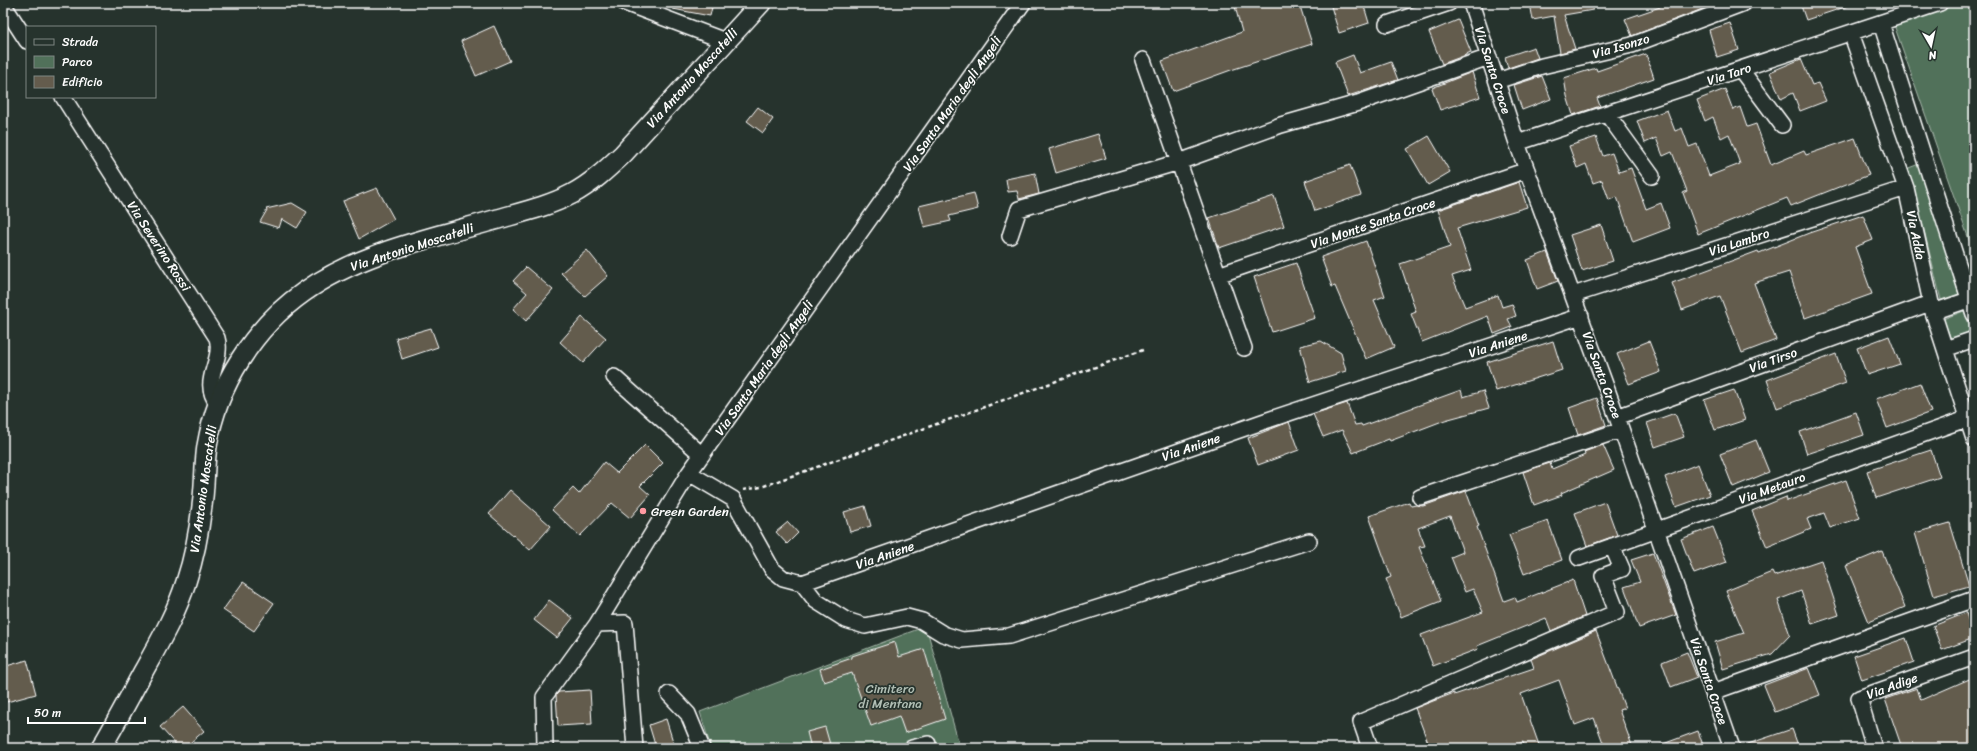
<svg xmlns="http://www.w3.org/2000/svg" width="1977" height="751" font-family="Sriracha,sans-serif">
<rect width="100%" height="100%" fill="#26332d"/>
<filter id="ink" filterUnits="userSpaceOnUse"><feTurbulence type="fractalNoise" baseFrequency=".025" numOctaves="2"/><feDisplacementMap in="SourceGraphic" scale="8" xChannelSelector="R" yChannelSelector="G"/><feConvolveMatrix kernelMatrix="1 2 1 2 8 2 1 2 1" color-interpolation-filters="sRGB"/></filter>
<g filter="url(#ink)">
<!-- green -->
<path fill="#51715a" stroke="#a8b8ac" d="M1966,3H1974V254L1892,19Z
M1919,164L1959,294L1941,300L1915,193L1906,169Z
M1964,311L1972,332L1951,339L1943,319Z
M926,626L960,748H711L700,712Z"/>
<!-- building -->
<path fill="#645c4d" stroke="#fff" d="M674,3H713L710,16L673,9Z
M1234,3H1299L1312,44L1231,70L1173,91L1162,61L1242,32Z
M1330,3H1363L1369,23L1339,33Z
M1530,3H1593V10L1564,15L1575,49L1560,53L1554,16L1533,20Z
M1659,3H1718L1632,36L1625,19L1660,7Z
M1800,3H1851V5L1806,20Z
M1458,20L1471,52L1466,54V55L1442,64L1429,32Z
M1730,23L1739,50L1717,57L1709,30Z
M494,26L510,61L476,76L461,41Z
M1534,47L1538,58L1508,68L1505,57Z
M1646,54L1654,78L1597,98L1600,106L1573,115L1567,96L1564,78L1596,68L1597,71Z
M1353,55L1360,73L1391,62L1398,80L1348,96L1335,62Z
M1801,59L1812,85L1818,83L1826,101L1800,111L1793,93L1781,99L1770,72Z
M1472,72L1480,97L1440,110L1432,88Z
M1542,76L1551,99L1522,110L1514,85Z
M1725,89L1733,110L1740,107L1747,127L1756,124L1771,165L1804,151L1806,155L1855,138L1869,175L1791,206L1787,198L1698,234L1683,193L1687,191L1672,152L1663,156L1656,138L1645,143L1637,121L1667,110L1675,131L1682,128L1689,147L1697,144L1709,176L1740,164L1729,134L1721,138L1713,117L1705,121L1697,100Z
M758,107L773,119L763,133L747,121Z
M1098,134L1106,158L1056,173L1049,149Z
M1429,136L1450,172L1428,185L1407,149Z
M1596,137L1603,156L1612,153L1619,172L1631,168L1646,209L1661,203L1670,228L1633,242L1617,197L1609,200L1602,180L1593,183L1586,164L1577,168L1569,146Z
M1350,165L1361,195L1315,211L1305,181Z
M1035,173L1039,194L1019,199L1017,191L1008,192L1006,179Z
M1519,182L1527,207L1457,228L1471,270L1452,276L1465,307L1498,295L1502,307L1512,304L1516,316L1508,319L1512,327L1494,334L1488,316L1422,342L1411,314L1416,312L1400,264L1450,247L1438,210Z
M377,188L394,219L359,239L343,201Z
M974,193L978,209L949,216L951,221L924,227L919,206Z
M1274,196L1284,226L1219,248L1209,218Z
M292,203L307,212L297,228L282,219L279,228L260,222L267,210L266,209Z
M1863,215L1873,240L1855,247L1872,294L1805,318L1789,272L1754,283L1776,340L1742,353L1720,296L1682,310L1672,283L1758,251L1759,253L1809,233Z
M1601,225L1613,261L1582,271L1570,235Z
M1366,241L1385,296L1374,300L1394,347L1366,359L1335,286L1332,287L1321,257Z
M587,250L608,276L585,296L561,273Z
M1547,252L1558,281L1537,289L1527,260Z
M1296,263L1315,318L1272,332L1254,277Z
M526,267L553,290L526,321L513,309L527,293L513,281Z
M582,317L606,338L583,363L560,342Z
M431,328L438,347L402,359L396,338Z
M1889,336L1900,364L1867,375L1857,348Z
M1321,341L1341,353L1346,371L1310,382L1300,346Z
M1553,341L1562,370L1496,391L1487,362Z
M1649,341L1661,372L1629,384L1617,354Z
M1836,354L1846,383L1777,408L1767,380Z
M1920,383L1931,412L1887,428L1876,399Z
M1461,390L1463,397L1483,391L1489,408L1445,420L1390,441L1389,439L1353,453L1342,430L1323,437L1313,414L1347,403L1355,425L1361,424L1362,426Z
M1734,390L1745,420L1715,430L1704,400Z
M1597,398L1606,425L1578,435L1569,408Z
M1856,412L1864,435L1807,454L1800,432Z
M1675,413L1684,437L1655,447L1647,423Z
M1289,422L1299,450L1258,465L1248,438Z
M1756,440L1769,472L1733,487L1720,454Z
M645,445L663,463L640,486L650,495L630,518L612,503L580,536L552,510L573,488L579,494L604,462L617,473Z
M1603,445L1614,470L1561,493L1562,495L1534,505L1523,472L1550,463L1552,469L1585,455L1584,452Z
M1931,450L1940,477L1876,498L1867,471Z
M1698,464L1710,495L1676,507L1665,477Z
M1846,480L1860,518L1830,528L1824,513L1807,519L1811,529L1767,547L1752,511L1786,497L1787,501Z
M510,490L551,526L530,550L489,514Z
M1466,491L1479,526L1477,527L1504,601L1515,597L1517,602L1573,580L1585,616L1551,631L1546,618L1477,646L1478,649L1433,666L1421,635L1483,612L1473,589L1465,592L1451,557L1463,552L1450,516L1418,528L1425,546L1419,547L1441,601L1401,617L1386,579L1391,577L1369,516L1409,502L1411,506L1416,505L1423,506Z
M1605,502L1617,535L1587,546L1575,513Z
M865,506L871,526L850,532L844,512Z
M1548,521L1562,560L1524,574L1509,535Z
M788,522L798,533L787,544L776,532Z
M1950,523L1969,586L1934,596L1915,533Z
M1713,527L1727,562L1694,574L1681,539Z
M1882,551L1905,607L1869,622L1846,566Z
M1653,553L1676,615L1639,628L1624,587L1640,582L1631,560Z
M1821,560L1839,615L1812,624L1801,591L1778,600L1790,635L1772,654L1723,669L1715,642L1744,633L1726,591L1772,572L1774,576Z
M243,582L274,603L254,631L223,610Z
M549,600L573,618L557,638L534,620Z
M1966,613L1974,638L1942,650L1933,626Z
M1596,631L1625,708L1619,710L1633,748H1605L1594,718L1575,725L1559,680L1521,694L1540,748H1524L1523,742L1506,748H1430L1415,708L1454,693V695L1534,668L1531,659Z
M1906,638L1914,662L1862,680L1854,656Z
M895,642L899,657L924,649L945,719L905,733L899,716L871,726L852,673L824,682L820,669L852,658V656Z
M1687,652L1697,677L1671,687L1662,662Z
M27,660L36,694L3,703V667Z
M1809,668L1820,695L1775,712L1764,685Z
M1974,677V748H1902L1885,699L1917,688L1921,700Z
M590,690L592,724L558,726L556,695L559,692Z
M183,707L204,731L184,748H179L160,727Z
M666,719L675,748H656L649,725Z
M825,727L831,748H811L807,732Z
M1792,729L1799,748H1742V746Z
M1698,731L1704,748H1655V747Z"/>
<g fill="none" stroke-linecap="round" stroke-linejoin="round">
<defs>
<path id="minor" d="M625,3L725,41
M1471,3L1517,143L1617,417L1732,748
M3,4L27,41
M1881,23L1974,314
M1387,24L1449,3
M1851,33L1906,188L1933,312L1974,439
M1143,60L1244,348
M1741,70L1782,125
M1497,81L1542,66L1632,45L1744,3
M63,97L217,338C224,362 199,381 218,404
M1607,114L1652,176
M1517,143L1940,3
M1010,236L1019,209L1179,162L1281,125L1358,103L1489,57
M1218,275L1527,170
M1573,295L1906,188
M1933,312L1974,298
M1945,349L1974,339
M614,377L702,455
M1617,417L1930,303
M689,473L733,499L772,569L783,578L802,583L1265,421L1581,316
M1420,497L1621,430
M1579,558L1966,419
M802,583L816,601L846,620L865,626L907,617L922,621L943,634L962,640L1009,636L1309,541
M597,624L625,623L635,748
M1713,692L1974,599
M669,694L688,714L702,748
M545,748L544,697L597,624L689,473L1023,3
M912,748L928,744
M1370,748L1361,722L1617,612L1603,576L1622,569L1612,546
M1874,748L1859,698L1974,657"/>
<path id="tertiary" d="M101,748C116,723 129,698 143,672C159,643 176,614 186,582C194,558 199,532 202,506C205,486 204,466 207,446C217,385 254,327 304,292C361,252 432,238 498,219C523,212 549,206 572,194C591,184 607,169 623,154L761,3"/>
</defs>
<!-- minor casing -->
<use href="#minor" stroke="#fff" stroke-width="18"/>
<!-- tertiary casing -->
<use href="#tertiary" stroke="#fff" stroke-width="22"/>
<!-- path -->
<path stroke="#fff" stroke-width="2.5" stroke-dasharray="4 3" stroke-linecap="butt" d="M743,490L761,487L1143,350"/>
<!-- minor -->
<use href="#minor" stroke="#26332d" stroke-width="15"/>
<!-- tertiary -->
<use href="#tertiary" stroke="#26332d" stroke-width="19"/>
</g>
</g>
<!-- markers -->
<circle fill="#ff9aa2" stroke="#26332d" stroke-width="1.5" cx="643" cy="511" r="4"/>
<g text-anchor="middle" dominant-baseline="central" stroke-width="3.5" stroke-linejoin="round" paint-order="stroke">
<!-- street labels -->
<g font-size="13" fill="#fff" stroke="#26332d">
<text transform="translate(1621 46) rotate(-16)">Via Isonzo</text>
<text transform="translate(1493 70) rotate(72)">Via Santa Croce</text>
<text transform="translate(1729 74) rotate(-18)">Via Taro</text>
<text transform="translate(692 78) rotate(-48)">Via Antonio Moscatelli</text>
<text transform="translate(952 104) rotate(-55)">Via Santa Maria degli Angeli</text>
<text transform="translate(1373 223) rotate(-19)">Via Monte Santa Croce</text>
<text transform="translate(1916 235) rotate(78)">Via Adda</text>
<text transform="translate(1739 242) rotate(-18)">Via Lambro</text>
<text transform="translate(159 246) rotate(57)">Via Severino Rossi</text>
<text transform="translate(412 247) rotate(-18)">Via Antonio Moscatelli</text>
<text transform="translate(1498 344) rotate(-18)">Via Aniene</text>
<text transform="translate(1773 360) rotate(-20)">Via Tirso</text>
<text transform="translate(764 368) rotate(-55)">Via Santa Maria degli Angeli</text>
<text transform="translate(1602 375) rotate(70)">Via Santa Croce</text>
<text transform="translate(1191 447) rotate(-19)">Via Aniene</text>
<text transform="translate(1772 488) rotate(-20)">Via Metauro</text>
<text transform="translate(203 489) rotate(-82)">Via Antonio Moscatelli</text>
<text transform="translate(885 555) rotate(-19)">Via Aniene</text>
<text transform="translate(1709 681) rotate(71)">Via Santa Croce</text>
<text transform="translate(1892 686) rotate(-20)">Via Adige</text>
</g>
<!-- poi labels -->
<g font-size="13" fill="#fff" stroke="#26332d" text-anchor="start">
<text x="651" y="511">Green Garden</text>
</g>
<!-- park labels -->
<g font-size="13" fill="#b1bfb5" stroke="#26332d">
<text x="890" y="688">Cimitero<tspan x="890" dy="15">di Mentana</tspan></text>
</g>
</g>
<!-- margin -->
<rect width="1977" height="751" fill="none" stroke="#26332d" stroke-width="16"/>
<rect x="8" y="8" width="1961" height="735" fill="none" stroke="#fff" stroke-width="1.5" filter="url(#ink)"/>
<!-- legend -->
<rect x="26" y="26" width="130" height="72" fill="#26332d" stroke="#7d8581"/>
<rect x="34" y="39" width="20" height="6" fill="#26332d" stroke="#7d8581"/>
<text x="62" y="46" font-size="12" fill="#ffffff">Strada</text>
<rect x="34" y="56" width="20" height="12" fill="#51715a" stroke="#7d8581"/>
<text x="62" y="66" font-size="12" fill="#ffffff">Parco</text>
<rect x="34" y="76" width="20" height="12" fill="#645c4d" stroke="#7d8581"/>
<text x="62" y="86" font-size="12" fill="#ffffff">Edificio</text>
<!-- north arrow -->
<g transform="translate(1931 46) rotate(171)" stroke="#26332d" stroke-width="3" paint-order="stroke">
<path d="M0-3L7 15L0 10L-7 15Z" fill="#ffffff"/>
<text y="-6" font-size="11" font-weight="bold" text-anchor="middle" fill="#ffffff">N</text>
</g>
<!-- scale -->
<path d="M28 717v6h117v-6" fill="none" stroke="#ffffff" stroke-width="2"/>
<text x="34" y="717" font-size="12" fill="#ffffff" stroke="#26332d" stroke-width="3" paint-order="stroke">50 m</text>
</svg>
